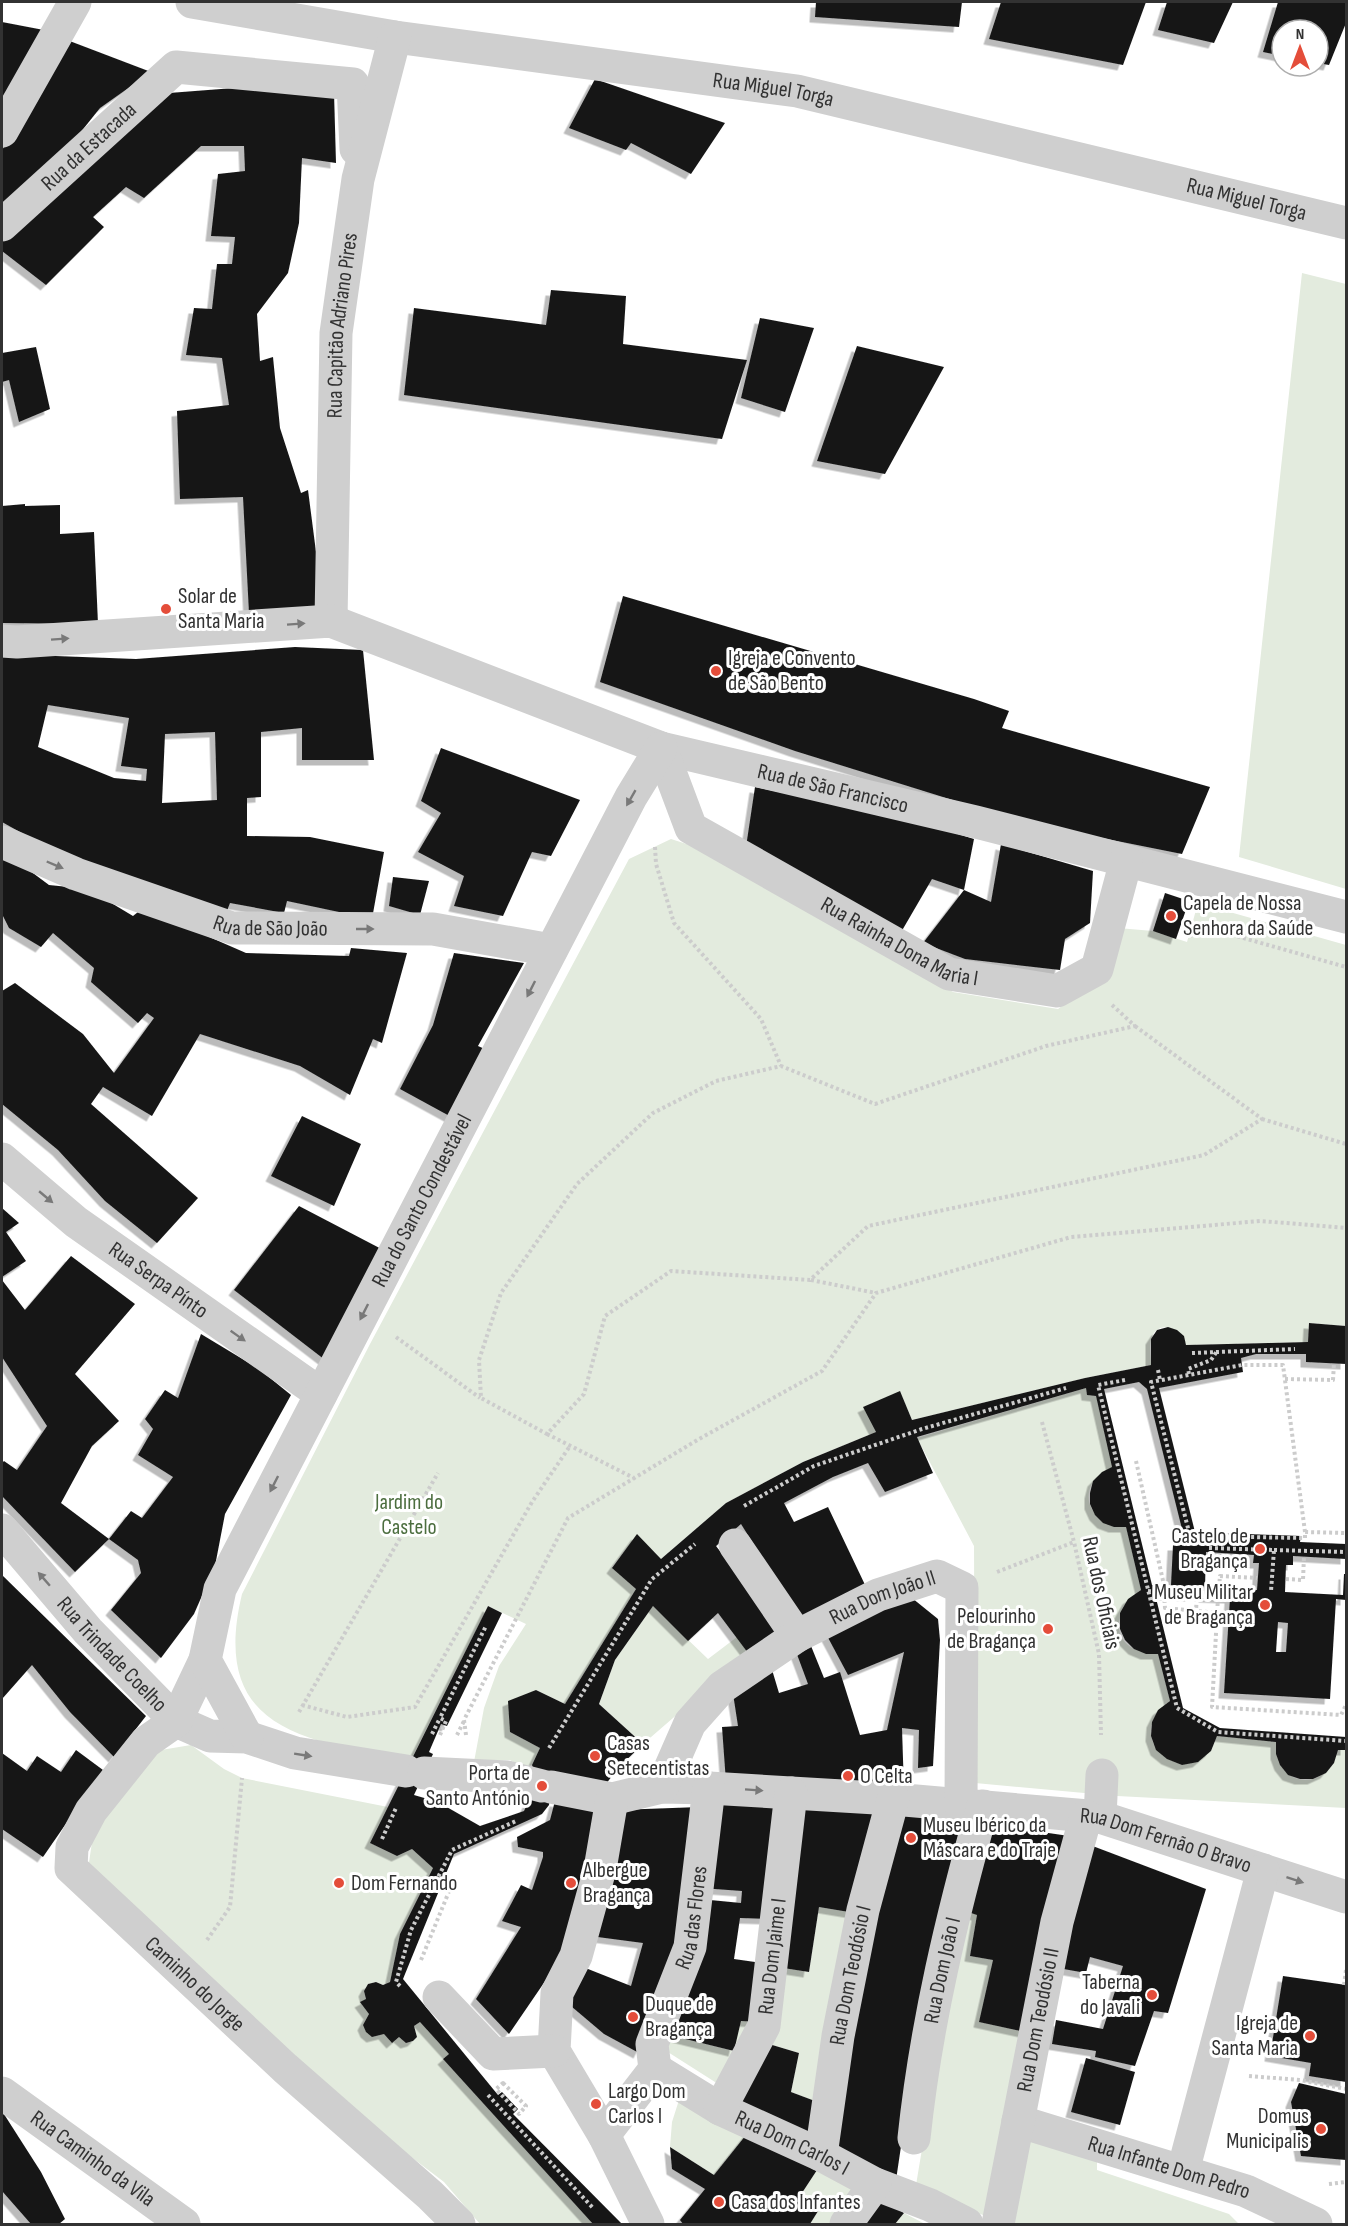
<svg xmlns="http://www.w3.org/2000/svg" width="1348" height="2226" font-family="'Sofia Sans Condensed',sans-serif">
<defs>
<filter id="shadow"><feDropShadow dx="-5.5" dy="5.5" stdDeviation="0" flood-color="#0004"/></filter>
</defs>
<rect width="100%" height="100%" fill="#fff"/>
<!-- green -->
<path fill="#e3ebde" d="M1302,273L1346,284V889L1239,857Z
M671,839L699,848L953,992L1058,1009L1105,975L1118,928L1153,931L1187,942L1198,903L1346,945V1326L1309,1323L1308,1342L1186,1345C1181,1328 1157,1318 1151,1340C1149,1347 1151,1358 1151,1365L1085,1378L912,1420L900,1392L864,1407L876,1432L803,1462L726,1503L661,1559L637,1535L612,1567L636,1589L565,1704L536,1690L510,1732L540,1748L532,1765L522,1767L510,1760L474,1762L484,1708L499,1666L526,1624L488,1606L410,1762C306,1739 209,1732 242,1594L370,1344L629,859Z
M1086,1388L1087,1395L1096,1396L1112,1467C1107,1472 1097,1476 1093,1482C1078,1507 1104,1527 1126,1527L1141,1590C1122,1603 1106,1634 1134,1649C1141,1652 1151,1652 1158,1654L1170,1701C1139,1724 1147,1753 1182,1765L1211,1751L1217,1736L1276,1742C1274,1788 1327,1794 1338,1750H1346V1808L1117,1796L975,1783L974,1546L917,1438Z
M653,1606L708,1659L737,1637L748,1653L643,1744L599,1704L615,1660Z
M191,1745L224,1769L242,1778L388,1807L370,1843L397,1856L412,1849L433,1868L400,1934L390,1982L383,1985L376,1982L368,1984L364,1991L369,2014L363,2025L372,2037L384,2034L392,2043L399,2037L406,2043L413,2041L417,2037L414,2026L420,2022L449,2054L443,2059L593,2224H480L444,2182L368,2124L88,1869L95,1822L155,1751Z
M819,1907L855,1913L823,2104L791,2092L799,2053L769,2044L777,1967L809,1972Z
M962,1910L977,1915L970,1956L993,1960L980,2022L1025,2032L985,2216L916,2185Z
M741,2021L760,2022L726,2089L660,2047L665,2034L733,2051Z
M679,2100L750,2130L714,2175L670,2147L672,2122Z
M1027,2138L1097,2159V2170L1229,2214L1239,2224H1012Z
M819,2167L861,2190L836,2224H810L820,2208L800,2196Z
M904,2213L925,2224H895Z"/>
<!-- building -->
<path fill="#191919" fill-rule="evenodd" filter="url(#shadow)" d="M816,2H962L959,27L815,17Z
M1001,2H1146L1123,65L989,39Z
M1167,2H1233L1214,43L1158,30Z
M1278,2H1346V23L1329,65L1318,63V30H1282V56L1263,52Z
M2,22L49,31L2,118Z
M67,40L151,72L100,108L80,133L2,213V150L36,100Z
M595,79L656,100L725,123L691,174L631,143L626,150L569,128Z
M247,87L334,92L336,163L302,158L299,223L288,273L257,314L260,361L273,357L280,428L301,493L308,490L323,606L249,613L243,497L180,499L177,411L229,405L222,358L186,355L194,308L212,309L217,264H232L235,237L211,236L218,174L245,171L244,146H201L144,198L126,187L93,217L104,227L46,285L2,251V238L156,94Z
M551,290L626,296L623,344L747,360L722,439L404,395L414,308L546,325Z
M760,318L814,328L785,412L741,398Z
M857,346L944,367L885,474L817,461Z
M36,347L50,409L19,422L9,380L2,382V353Z
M25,504V506L60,505V534L94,532L98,624L2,623V506Z
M623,596L974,699L1009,711L1002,728L1210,787L1182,854L1027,823L795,751L600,682Z
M295,647L363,650L374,760H302V728L261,732V797L247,798V836L310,837L384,852L372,919L287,901L284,913L230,903L225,916L68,859L2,822V654L136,659ZM48,705L129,718L121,766L147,769L146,781L114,778L38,747ZM215,732L217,800L162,803L165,734Z
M441,748L580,800L551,856L532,852L503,916L454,906L464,876L418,852L441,813L421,801Z
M755,787L906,818L974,839L964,890L932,879L900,934L746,847Z
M1001,844L1093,871L1090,923L1065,939L1060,970L965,959L923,943L964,890L991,902Z
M2,850L49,885L88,889L133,916L143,908L246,953L349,956L351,948L407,953L382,1043L373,1039L350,1095L300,1066L200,1034L152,1116L103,1087L91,1104L198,1198L157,1243L105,1201L58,1150L2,1104V991L15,983L83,1034L114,1073L154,1018L147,1013L138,1023L91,982L94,968L53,933L41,947L9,928L2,914Z
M393,877L429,881L420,915L389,906Z
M1165,893L1189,901L1176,939L1153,931Z
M454,953L524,963L478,1046L487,1050L455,1119L400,1089L433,1025Z
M302,1116L361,1144L334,1206L271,1176Z
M299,1206L391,1254L329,1363L234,1290Z
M2,1208L19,1223L6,1232L26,1261L2,1277Z
M71,1256L135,1304L75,1374L119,1421L92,1446L61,1503L109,1539L75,1572L2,1496V1463L4,1461L17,1470L47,1426L2,1357V1280L25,1310Z
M1309,1323L1346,1326V1364L1306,1362V1354H1256L1241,1358L1243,1372L1159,1388L1195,1532L1301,1536L1300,1542L1346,1544V1559L1293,1556V1565H1286L1285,1592L1343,1595L1344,1574H1346V1600L1336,1599L1330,1699L1224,1693L1230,1598L1204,1597V1591H1191V1596L1155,1594L1183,1708L1220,1728L1346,1737V1750H1338L1334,1763L1326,1773L1313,1779H1300L1288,1775L1280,1765L1276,1754V1742L1217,1736L1211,1751L1198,1762L1182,1765L1167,1759L1156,1750L1151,1736L1152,1722L1158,1710L1170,1701L1158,1654H1146L1134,1649L1125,1640L1120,1629V1613L1128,1599L1141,1590L1126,1527H1114L1103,1523L1095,1515L1090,1504V1493L1093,1481L1102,1472L1112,1467L1096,1396L1087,1395L1086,1388L917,1437L933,1473L885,1492L868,1463L833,1477L784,1503L794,1522L828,1507L867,1589L801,1620L741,1524L716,1546L780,1629L748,1653L718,1613L688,1641L653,1606L615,1660L599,1704L643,1744L618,1768L603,1788L551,1787L549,1805L542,1814L454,1854L403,1979L498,2095L502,2092L518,2109L513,2114L622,2224H593L443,2059L449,2054L420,2022L414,2026L417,2037L413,2041L406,2043L399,2037L392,2043L384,2034L372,2037L366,2032L363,2025L369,2014L360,2002L366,1999L364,1991L368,1984L376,1982L383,1985L390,1982L400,1934L433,1868L412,1849L397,1856L370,1843L488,1606L502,1613L447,1726L441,1724L429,1752L433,1754L414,1795L438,1802L480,1826L524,1811L533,1791L536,1775L532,1765L540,1748L510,1732L508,1701L536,1690L565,1704L636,1589L612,1568L637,1534L661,1559L726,1503L803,1462L876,1432L863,1407L900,1391L912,1420L1085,1378L1151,1365V1339L1157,1330L1168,1327L1177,1330L1184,1336L1186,1345L1308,1342ZM1139,1382L1147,1389L1186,1545H1173L1171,1585H1152L1104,1389ZM1206,1552L1254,1555L1253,1563H1259L1257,1590L1205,1587ZM1278,1622L1288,1623L1286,1652H1276Z
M201,1334L259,1369L291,1395L225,1514L215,1566L194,1614L161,1658L111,1610L141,1573L138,1560L109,1539L131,1511L142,1518L173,1477L138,1455L153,1429L145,1419L165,1390L178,1398Z
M2,1575L146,1716L114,1757L70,1712L32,1665L2,1699Z
M912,1598L938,1619L940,1640L933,1766L918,1768L919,1730L902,1728L904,1790L726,1782L722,1727L738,1726L732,1687L770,1663L779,1693L808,1684L795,1649L809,1641L824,1678L840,1672L860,1735L887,1730L904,1652L848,1675L825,1632Z
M76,1750L103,1770L43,1857L2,1829V1753L27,1771L37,1756L61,1772Z
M712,1799H785L772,1919L740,1918L734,1959L769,1964L760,2022L741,2021L734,2051L665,2034L700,1899L741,1903L742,1891L701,1888Z
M798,1799L884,1804L855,1913L819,1907L809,1972L777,1967Z
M555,1801L606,1809L565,1952L509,2034L476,1999L521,1927L502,1921L521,1885L532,1890L543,1857V1852L518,1847L517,1837L550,1820Z
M700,1807L666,1998L639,2053L604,2034L565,2001L583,1967L631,1986L643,1943L590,1936L617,1810Z
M897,1809L972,1817L910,2086L896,2180L828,2144Z
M986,1824L1069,1836L1025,2032L979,2022L993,1960L970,1956L977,1915L962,1910Z
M1090,1845L1206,1889L1168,2013L1154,2011L1135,2066L1095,2057L1096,2051L1052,2044L1056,2020L1103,2029L1123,1966L1090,1957L1086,1973L1058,1968Z
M1283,1976L1346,1985V2082L1309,2076L1311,2063L1270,2056Z
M769,2044L799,2053L791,2092L823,2104L813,2147L727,2107Z
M1086,2058L1135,2072L1120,2125L1071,2112Z
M1299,2083L1346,2094V2160L1301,2156L1291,2102Z
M2,2111L41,2172L65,2219L59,2224H31L2,2191Z
M750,2130L819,2167L800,2196L820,2208L810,2224H683L680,2220L705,2189L672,2169L670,2147L714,2175Z
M877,2194L904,2213L895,2224H856Z"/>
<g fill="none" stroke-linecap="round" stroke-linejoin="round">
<!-- path -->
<path stroke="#ccc" stroke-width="4" stroke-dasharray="3 3" stroke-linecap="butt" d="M655,847L656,864L674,923L761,1019L781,1066
M1189,918L1184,934L1189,936L1215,930L1346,967
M1112,1005L1135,1026L1046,1046L875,1104L781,1066L716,1081L653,1113L577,1184L501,1293L479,1360L481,1398L547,1434L584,1394L605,1316L671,1271L810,1280L868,1226L1204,1155L1262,1119L1135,1026
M1262,1119L1346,1144
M811,1280L876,1293
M396,1337L480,1398
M1192,1353L1295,1349
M1158,1370L1160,1380
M1189,1374L1188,1369L1211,1360L1217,1351
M1285,1379L1333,1380L1334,1363
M1125,1380L1098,1385L1177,1708L1218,1732L1346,1741
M1042,1422L1074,1542L1099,1654L1101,1735
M547,1434L634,1478
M1136,1461L1164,1585
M744,1506L814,1466L922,1429L1066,1388
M1305,1532L1283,1365H1242L1151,1382L1190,1536L1305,1538V1532L1346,1533
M1201,1544H1209V1548L1274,1550L1271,1591
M1274,1550L1346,1552
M997,1572L1074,1542
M1286,1579L1303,1580L1304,1556
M1219,1588L1220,1576L1257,1578
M1148,1591L1197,1594L1196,1611
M1164,1594L1165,1608L1217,1613
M1218,1597L1212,1707L1341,1715L1346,1705
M302,1705L347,1717L415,1707L532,1502L570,1446
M299,1712L438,1473
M432,1734L440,1718
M440,1735L446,1721L440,1718L486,1626
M457,1735L464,1721
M466,1735L464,1720L568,1518L699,1439L822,1371L876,1293L1071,1237L1261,1221L1346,1228
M549,1748L652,1579L695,1544
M382,1839L396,1808
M207,1940L230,1907L242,1778
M421,1960L450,1889
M1344,1985L1346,1970
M400,1986L396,1982L411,1930L452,1850L516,1821
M1249,2076L1300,2080L1346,2089
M503,2083L526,2106L519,2114L496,2089Z
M488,2095L593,2208
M1329,2184L1346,2182"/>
<!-- minor -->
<g stroke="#cfcfcf" stroke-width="33">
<path id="s1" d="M192,2L395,37L797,91L1346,223"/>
<path d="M2,131L75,2"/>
<path id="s2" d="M2,225L176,67L353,84L356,149"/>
<path id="s3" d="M331,621L336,333L358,179L395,37"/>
<path id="s4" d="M2,641L17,642L331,621L661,748L976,822L1346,917"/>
<path id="s5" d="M661,748L691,828L949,974L1057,991L1097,969L1126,861"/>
<path id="s6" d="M2,842L76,874L232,928L433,929L551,950"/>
<path id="s7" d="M2,1159L76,1222L321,1394"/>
<path id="s8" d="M2,1530L88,1631L176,1721L210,1736L247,1737L295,1753L406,1771"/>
<path d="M735,1545L797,1636"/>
<path id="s9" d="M205,1660L176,1721L146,1742L91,1811L72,1847L71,1868L285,2068L430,2195L459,2224"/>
<path id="s10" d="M247,1737L205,1660L220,1589L631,797L661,748"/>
<path d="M424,1773L507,1777L542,1786"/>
<path id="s11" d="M551,1787L612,1799L662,1787L709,1788L893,1799L1100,1817L1346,1897"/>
<path id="s12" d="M662,1787L690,1723L722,1687L797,1636L878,1595L937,1576L962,1588L961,1805"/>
<path d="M612,1799L600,1869L576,1956L557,1993L554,2051L604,2135L648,2224"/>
<path d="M1100,1817L1102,1775"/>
<path d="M439,1997L493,2054L554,2051"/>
<path id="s13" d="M655,2069L720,2109L821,2155L875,2184L930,2205L967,2224"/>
<path id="s14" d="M2,2093L184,2224"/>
<path id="s15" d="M720,2109L764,2026L791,1793"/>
<path id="s16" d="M1018,2121L1246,2191L1316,2224"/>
<path id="s17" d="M604,2135L655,2069L652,2044L690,1947L709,1788"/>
<path id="s18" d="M914,2138C926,2024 952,1916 983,1806"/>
<path id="s19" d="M821,2155L838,2036L863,1910L893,1799"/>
<path d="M1183,2171L1263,1870"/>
<path d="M846,2224L875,2184"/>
<path id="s20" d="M998,2224L1057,1922L1086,1816"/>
</g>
</g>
<!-- one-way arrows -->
<defs><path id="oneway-solid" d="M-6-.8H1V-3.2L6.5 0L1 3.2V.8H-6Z" transform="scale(1.5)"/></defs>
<g fill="#797979">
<use href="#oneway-solid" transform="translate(296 624) rotate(-4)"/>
<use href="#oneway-solid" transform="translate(60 639) rotate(-4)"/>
<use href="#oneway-solid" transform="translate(631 798) rotate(120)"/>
<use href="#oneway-solid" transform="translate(55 865) rotate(23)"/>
<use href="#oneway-solid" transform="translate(365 929)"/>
<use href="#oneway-solid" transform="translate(531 989) rotate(117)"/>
<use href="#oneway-solid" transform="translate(46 1197) rotate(40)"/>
<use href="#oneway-solid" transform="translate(364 1312) rotate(117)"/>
<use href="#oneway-solid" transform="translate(238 1336) rotate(35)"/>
<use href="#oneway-solid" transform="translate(274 1484) rotate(117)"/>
<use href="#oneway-solid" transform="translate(44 1579) rotate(-131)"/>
<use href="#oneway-solid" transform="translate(303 1755) rotate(9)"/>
<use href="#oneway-solid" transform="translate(754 1790) rotate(4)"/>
<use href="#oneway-solid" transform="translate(1295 1880) rotate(18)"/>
</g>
<!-- markers -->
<g fill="#e44d3a" stroke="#fff" stroke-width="2">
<circle cx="166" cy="609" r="6"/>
<circle cx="716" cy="671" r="6"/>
<circle cx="1171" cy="916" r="6"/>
<circle cx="1260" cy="1549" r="6"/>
<circle cx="1265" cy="1605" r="6"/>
<circle cx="1048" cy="1629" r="6"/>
<circle cx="595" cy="1756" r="6"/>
<circle cx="848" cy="1776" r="6"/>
<circle cx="542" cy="1786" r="6"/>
<circle cx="911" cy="1838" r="6"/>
<circle cx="339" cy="1883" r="6"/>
<circle cx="571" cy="1883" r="6"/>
<circle cx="1152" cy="1995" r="6"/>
<circle cx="633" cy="2017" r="6"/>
<circle cx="1310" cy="2036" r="6"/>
<circle cx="596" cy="2104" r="6"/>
<circle cx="1321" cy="2129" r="6"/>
<circle cx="719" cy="2202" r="6"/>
</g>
<g text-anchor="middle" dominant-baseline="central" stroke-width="6" stroke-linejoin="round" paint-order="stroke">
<!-- street labels -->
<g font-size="22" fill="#323232" stroke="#fff">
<text stroke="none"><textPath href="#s1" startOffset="588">Rua Miguel Torga</textPath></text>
<text stroke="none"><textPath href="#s2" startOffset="117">Rua da Estacada</textPath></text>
<text stroke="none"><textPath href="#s1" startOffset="1074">Rua Miguel Torga</textPath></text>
<text stroke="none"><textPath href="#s3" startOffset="296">Rua Capitão Adriano Pires</textPath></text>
<text stroke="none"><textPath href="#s4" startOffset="860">Rua de São Francisco</textPath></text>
<text stroke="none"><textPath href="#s6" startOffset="284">Rua de São João</textPath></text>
<text stroke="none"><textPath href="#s5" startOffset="324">Rua Rainha Dona Maria I</textPath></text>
<text stroke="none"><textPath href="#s10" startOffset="598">Rua do Santo Condestável</textPath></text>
<text stroke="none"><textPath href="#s7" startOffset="198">Rua Serpa Pínto</textPath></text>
<text transform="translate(1101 1593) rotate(78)">Rua dos Oficiais</text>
<text stroke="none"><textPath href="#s12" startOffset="303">Rua Dom João II</textPath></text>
<text stroke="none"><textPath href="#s8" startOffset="166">Rua Trindade Coelho</textPath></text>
<text stroke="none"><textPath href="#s11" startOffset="622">Rua Dom Fernão O Bravo</textPath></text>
<text stroke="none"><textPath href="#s17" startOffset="242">Rua das Flores</textPath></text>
<text stroke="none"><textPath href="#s15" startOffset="164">Rua Dom Jaime I</textPath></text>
<text stroke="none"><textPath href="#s18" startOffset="170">Rua Dom João I</textPath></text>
<text stroke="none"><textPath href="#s19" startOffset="182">Rua Dom Teodósio I</textPath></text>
<text stroke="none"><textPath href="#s9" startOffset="424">Caminho do Jorge</textPath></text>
<text stroke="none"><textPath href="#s20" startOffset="208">Rua Dom Teodósio II</textPath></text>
<text stroke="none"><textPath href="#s13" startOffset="156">Rua Dom Carlos I</textPath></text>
<text stroke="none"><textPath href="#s14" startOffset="112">Rua Caminho da Vila</textPath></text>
<text stroke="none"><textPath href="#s16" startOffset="158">Rua Infante Dom Pedro</textPath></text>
</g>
<!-- poi labels -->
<g font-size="22" fill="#323232" stroke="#fff" text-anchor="start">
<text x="178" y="596">Solar de<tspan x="178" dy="25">Santa Maria</tspan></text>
<text x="728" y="658">Igreja e Convento<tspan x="728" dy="25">de São Bento</tspan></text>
<text x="1183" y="903">Capela de Nossa<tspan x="1183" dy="25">Senhora da Saúde</tspan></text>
<text x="1248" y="1536" text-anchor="end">Castelo de<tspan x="1248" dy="25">Bragança</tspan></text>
<text x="1253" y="1592" text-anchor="end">Museu Militar<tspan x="1253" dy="25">de Bragança</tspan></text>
<text x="1036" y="1616" text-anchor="end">Pelourinho<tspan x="1036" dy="25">de Bragança</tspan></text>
<text x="607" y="1743">Casas<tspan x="607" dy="25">Setecentistas</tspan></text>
<text x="530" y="1773" text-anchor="end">Porta de<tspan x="530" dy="25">Santo António</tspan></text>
<text x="860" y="1776">O Celta</text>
<text x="923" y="1825">Museu Ibérico da<tspan x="923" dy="25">Máscara e do Traje</tspan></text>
<text x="583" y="1870">Albergue<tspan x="583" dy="25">Bragança</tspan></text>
<text x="351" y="1883">Dom Fernando</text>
<text x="1140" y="1982" text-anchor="end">Taberna<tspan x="1140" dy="25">do Javali</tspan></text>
<text x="645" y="2004">Duque de<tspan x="645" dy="25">Bragança</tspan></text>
<text x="1298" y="2023" text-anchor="end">Igreja de<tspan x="1298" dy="25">Santa Maria</tspan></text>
<text x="608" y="2091">Largo Dom<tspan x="608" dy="25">Carlos I</tspan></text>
<text x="1309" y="2116" text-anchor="end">Domus<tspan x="1309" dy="25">Municipalis</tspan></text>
<text x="731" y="2202">Casa dos Infantes</text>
</g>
<!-- park labels -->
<g font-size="22" fill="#4c6e3f" stroke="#fff">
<text x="409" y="1502">Jardim do<tspan x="409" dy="25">Castelo</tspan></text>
</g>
</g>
<!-- border -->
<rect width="1348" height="2226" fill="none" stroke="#323232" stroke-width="6"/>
<!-- north arrow -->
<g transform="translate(1300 48)"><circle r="28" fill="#ffffff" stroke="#adadad" stroke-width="1.5"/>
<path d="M0-4.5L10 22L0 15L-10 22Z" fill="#e44d3a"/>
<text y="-9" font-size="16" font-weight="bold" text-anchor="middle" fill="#323232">N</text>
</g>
</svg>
